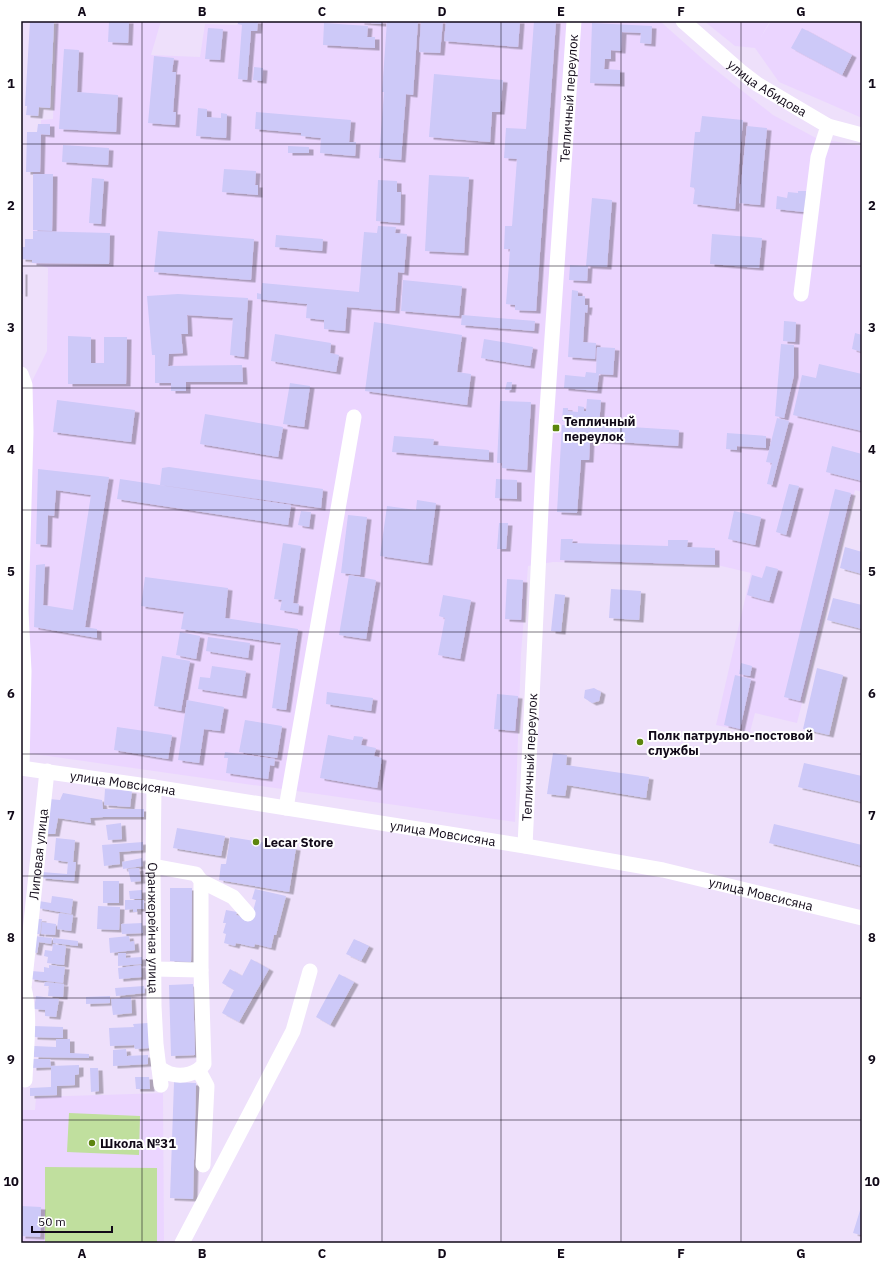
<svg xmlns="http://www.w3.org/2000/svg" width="883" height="1264" font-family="'IBM Plex Sans',sans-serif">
<defs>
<filter id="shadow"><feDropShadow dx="4.5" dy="2.5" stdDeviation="0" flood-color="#0004"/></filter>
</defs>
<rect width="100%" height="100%" fill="#eee0fb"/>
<!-- built -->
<path fill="#ebd5ff" d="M56,21H161L151,55L200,57L205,24L237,25L238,21H648L661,22L707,63L773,115L816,138L862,146V492L855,490L797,723L755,713L750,732L716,725L751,573L717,565L553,562L528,566L521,654L515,822L27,753L31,383L47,351L48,268L33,263V168L40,167L41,120L53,119Z
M704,21H770L761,37L771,21H862V118L779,82L755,48L735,46Z
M163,1093L164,1243H21V1110H35L36,1097Z"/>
<!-- green -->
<path fill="#c0df9e" d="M69,1113L140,1116L139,1155L67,1152Z
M45,1167L157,1168V1243H45Z"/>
<!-- building -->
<path fill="#cdc9f8" filter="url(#shadow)" d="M30,21H54L50,108L39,107L38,116L26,115L27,106H25Z
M109,21H129L128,43L108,42Z
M238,21H258L257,31H251L247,80L238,79L242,25L238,24Z
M360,21H382V24L360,22Z
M387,21H418L413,95L406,94L401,160L379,158L384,92H382Z
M421,21H443L440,53L419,52Z
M446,21H520L518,47L444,41Z
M534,21H556L536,311L515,310V305L506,304L510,249H504L505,226H512L517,159L504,158L506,128L526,129Z
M324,23L368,26L367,37H375V48L323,45Z
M592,23L652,26L651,44L640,43L641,33L622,32L621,51L611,50V59H605L604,69L620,70V84L590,83Z
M208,28L223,29L220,60L205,59Z
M802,28L852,55L842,75L791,48Z
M64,49L79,50L77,92L118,95L116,132L59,129Z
M154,56L174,58L172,72H176L173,112H176L175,125L148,123Z
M254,67L263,68L262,81L253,80Z
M434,74L503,80L500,112H492L490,142L429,137Z
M198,108L207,109V117L221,118V113L227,114L226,138L196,136Z
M256,112L351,120L349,142H356L355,156L320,153L321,138L301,136V133L255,129Z
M702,116L743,120L735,209L693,204L695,188L690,187L695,132H700Z
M38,124H50V135L41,134L40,172H26L27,132H37Z
M747,126L767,128L760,205L739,203Z
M63,145L109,148L108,165L62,162Z
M288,146L309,147V153H288Z
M224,169L256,171L255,185H258V195L222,192Z
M33,174H53L52,231L33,230Z
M429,175L469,177L464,253L425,251Z
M92,178L104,179L101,224L89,223Z
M378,180L397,181V192H401L400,223L376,221Z
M798,191H806L804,212L776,209L777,196L787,198L788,192L798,193Z
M592,198L612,200L607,267L588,266L587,281L569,280L570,265L586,266Z
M378,226L396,227L395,233L407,234L404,273L398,272L395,311L347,307L345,331L324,329V320L306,318L307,304L257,299V293L261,294L262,283L359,292L364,232L377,233Z
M33,231L110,233L109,264L32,263V260L21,259V247H25V239H33Z
M158,231L254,239L251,280L154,272Z
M712,234L762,238L759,268L710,264Z
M276,235L323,239L322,251L275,247Z
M21,272H23V294H21Z
M403,280L462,286L459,316L401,311Z
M572,290L578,291V296H585V305H588L587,313L585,312L583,342L596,343L595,359L568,357Z
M178,294L248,298L244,357L230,355L233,318L187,315L188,334H181L183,353L169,354L168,366L242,365L243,382H186V391H171V383H155V355H152L147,296Z
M462,315L535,321L534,331L461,325Z
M784,321L796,322L795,342L783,341Z
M374,322L462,335L457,372L471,374L467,405L365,391Z
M855,333L862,335V352L852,349Z
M275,334L331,343L330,353L339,355L336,372L271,361Z
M68,336L91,337V363H104V337H127L126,384H68Z
M484,339L533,347L530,366L481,358Z
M781,344L794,345V375L784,418L775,416Z
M597,347L615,348L613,375L599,374L597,391L564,388L565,375L585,377L586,372L596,373Z
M819,364L862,374V431L793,415L802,375L816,378Z
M507,382H512L511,390H505Z
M290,383L310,386L304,427L283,424Z
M587,399L601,400L599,425L679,430L678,446L590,440L589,460H581L577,513L557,512L562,425L591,426V424L562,421L563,408H568V411L578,412V406L584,407V411H586Z
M57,400L135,410L131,442L53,432Z
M500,401L531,402L527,470L502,468V463H497Z
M205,414L283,427L278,457L200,444Z
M777,418L789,421L772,485L767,484L772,463L766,462Z
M727,433L766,436V448L737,446V450L726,449Z
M394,436L434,439L433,445L489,450V460L392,452Z
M832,446L862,454V481L826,472Z
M169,467L323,489L321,508L160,485L162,468Z
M38,469L109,477L85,627L97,629V638L34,627L36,565L45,564L43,605L73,610L91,495L56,490L54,516L48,515L47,545L36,544Z
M120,479L291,505L288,525L117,499Z
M496,479L517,480V499L495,498Z
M789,484L799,486L786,535L776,532Z
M835,489L851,493L800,701L784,697Z
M417,500L436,503L428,563L380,556L387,506L416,510Z
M301,511L311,512L309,527L298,525Z
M734,511L761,517L755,545L728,539Z
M348,515L367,517L360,575L341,573Z
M499,523H508L506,549H497Z
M561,539H573L572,543L668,546V540H688L687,547L715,548V565L560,560Z
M283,543L301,546L293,603L299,604L298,613L280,610L282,600L274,599Z
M845,547L862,552V574L840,568Z
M766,566L778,569L769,601L747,595L752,575L762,578Z
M349,575L376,580L366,639L339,635Z
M145,577L228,588L225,618L298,629L286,710L272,708L281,643L181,629L184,612L141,606Z
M507,579L523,580L521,620L505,619Z
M611,589L641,591L639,620L609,618Z
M555,594L565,595L561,632L551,631Z
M443,595L471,600L460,659L438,655L445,618L439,616Z
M833,598L862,605V629L827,620Z
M180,632L200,636L196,659L176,655Z
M208,637L250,643L248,658L206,651Z
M162,656L190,661L181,711L154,706Z
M741,663L752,666L750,676L739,674Z
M212,666L246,671L242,696L198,689L200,677L210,678Z
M817,668L843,675L829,735L803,729Z
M735,675L751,679L740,729L724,725Z
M594,688L601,692L599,701L592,703L584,698L585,690Z
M327,692L373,698L371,711L326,704Z
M497,694L518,696L515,731L494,729Z
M187,700L224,707L220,731L204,729L199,763L178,760Z
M245,720L282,726L277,758L239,752Z
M117,727L172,735L168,759L114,750Z
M328,735L353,740L354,736L363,737L361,745L376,748L374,756L382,758L377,788L320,778Z
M225,752L275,759L274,766L270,765L268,779L226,773L228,758H224Z
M553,753L567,755L566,765L649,777L646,798L567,785L565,796L547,794Z
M804,763L862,776V802L798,787Z
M105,789L132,791L130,807L104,805Z
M63,793L102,800L103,809H144V817H103L90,818L91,823L58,818L55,834H43L49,799L60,800Z
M121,823L122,839L108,840L106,825Z
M774,824L862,845V866L769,843Z
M177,828L225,836L221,856L173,848Z
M230,837L296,848L289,892L219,880L221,864H226Z
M56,838L75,840L73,862H76L74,881L41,878L42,872L67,874L68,862L54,860Z
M143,842V850L119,852L120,864L104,866L102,845Z
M142,858L143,866L123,869L122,862Z
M139,868L141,881L131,882L128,869Z
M103,881H119V903H103Z
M170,888H192L191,962L170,961Z
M255,889L286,896L276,935H274L271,948L255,944L254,947L236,943L235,946L224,943L226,934L223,933L226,923H223L226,910L237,912L236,915L251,919L256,900L252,899Z
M142,890V899H130L129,891Z
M52,896L73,899L71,914L38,908L39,901L51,903Z
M125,900H144V909H137V912H133V909L125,910Z
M98,906L120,907L119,930L97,929Z
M59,913L73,915L71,931L57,929Z
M36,919H42L40,934H35Z
M42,922L56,924L55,935L41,934Z
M142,923L143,933L122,934L121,924Z
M34,936L52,938L51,944L39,942L37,953L32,952Z
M129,936L130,942L134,941L135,950L110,953L109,938Z
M53,938L78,941V946L53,943Z
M354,939L369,946L361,961L346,954Z
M53,944L66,946L64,965L47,963L48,957L44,956L45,950L52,951Z
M118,953H126V958L142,957V964L118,966Z
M251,959L269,969L239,1022L222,1013L234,990L222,983L230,969L242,976Z
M49,965L65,967L63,983L30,979L31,971L44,972V967L49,968Z
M141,965L142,977L119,979L118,968Z
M339,974L354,982L330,1025L316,1017Z
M45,982L64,984L63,997L48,996L49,986H44Z
M193,984L195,1055L171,1056L169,985Z
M144,986L145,993L116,996L115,988Z
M36,996L59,999L56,1017L45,1016V1010L34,1009Z
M110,996V1003L86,1004V997Z
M131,997L132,1013L113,1015L111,999Z
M148,1023L149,1048L135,1049L134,1045L110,1046L109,1028L134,1027L133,1024Z
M33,1026L63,1027V1038L33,1037Z
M56,1039H70V1053L89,1054V1058L34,1057V1046L56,1047Z
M126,1049L127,1056L148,1055V1064L113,1066V1050Z
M32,1059H50L51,1067L32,1068Z
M79,1065V1074L75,1075V1085L57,1086V1095L30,1096V1088L51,1087V1066Z
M90,1068H98L99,1091L91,1092Z
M135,1077H149L150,1089H136Z
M174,1082L196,1083L193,1199L170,1198Z
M862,1204V1231L861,1235L853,1233Z
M21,1206L41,1207L40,1237L21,1236Z"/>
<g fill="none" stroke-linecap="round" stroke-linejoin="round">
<!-- minor -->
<g stroke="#fff" stroke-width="15">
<path id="s1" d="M683,21L740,71L757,84L828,126L862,135"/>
<path d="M801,294L818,157L828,126"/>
<path d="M21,374L25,385L26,432L21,611L24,671L22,768"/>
<path id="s2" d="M21,768L154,787L525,846L663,870L862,918"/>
<path id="s3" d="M154,787L153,866L154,1006L156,1044L161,1085"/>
<path d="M286,808L354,417"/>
<path id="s4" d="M525,846L543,467L574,21"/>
<path d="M153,866L196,874L201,881V970L204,1064C197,1074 183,1077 171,1074C167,1073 163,1070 159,1068"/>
<path d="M201,881L233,897L248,914"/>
<path d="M154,969L201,970"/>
<path d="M199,1071L207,1086L203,1165"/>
<path id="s5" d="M25,1080C26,1052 31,1014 24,988L47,771"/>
<path d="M182,1243L293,1031L310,971"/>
</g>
</g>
<!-- grid -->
<path fill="none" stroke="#110918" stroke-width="1" stroke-opacity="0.55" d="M142,21V1243M262,21V1243M382,21V1243M501,21V1243M621,21V1243M741,21V1243M21,144H862M21,266H862M21,388H862M21,510H862M21,632H862M21,754H862M21,876H862M21,998H862M21,1120H862"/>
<!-- markers -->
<g fill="#5c850e" stroke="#fff" stroke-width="1.5">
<rect x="552" y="424" width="8" height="8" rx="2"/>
<circle cx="640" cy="742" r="4"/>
<circle cx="256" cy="842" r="4"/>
<circle cx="92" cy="1143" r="4"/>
</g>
<g text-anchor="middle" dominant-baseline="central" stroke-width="4" stroke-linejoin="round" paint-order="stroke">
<!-- street labels -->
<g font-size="13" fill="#110918" stroke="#fff">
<text stroke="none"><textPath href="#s1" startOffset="108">улица Абидова</textPath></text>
<text stroke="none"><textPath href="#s4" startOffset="749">Тепличный переулок</textPath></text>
<text stroke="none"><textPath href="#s4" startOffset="89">Тепличный переулок</textPath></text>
<text stroke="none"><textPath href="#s2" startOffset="103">улица Мовсисяна</textPath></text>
<text stroke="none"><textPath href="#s2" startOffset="427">улица Мовсисяна</textPath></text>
<text stroke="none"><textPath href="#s5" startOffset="227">Липовая улица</textPath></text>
<text stroke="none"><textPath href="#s2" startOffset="751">улица Мовсисяна</textPath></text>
<text stroke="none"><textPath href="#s3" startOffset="141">Оранжерейная улица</textPath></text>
</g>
<!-- poi labels -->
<g font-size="13" font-weight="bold" fill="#110918" stroke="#fff" text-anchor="start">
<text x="564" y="421">Тепличный<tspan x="564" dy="15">переулок</tspan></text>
<text x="648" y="735">Полк патрульно-постовой<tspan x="648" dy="15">службы</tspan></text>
<text x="264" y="842">Lecar Store</text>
<text x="100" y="1143">Школа №31</text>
</g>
</g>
<!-- border -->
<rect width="883" height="1264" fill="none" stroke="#ffffff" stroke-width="44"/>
<!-- scale -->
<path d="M32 1226v6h80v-6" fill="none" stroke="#110918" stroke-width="2"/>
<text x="38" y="1226" font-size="12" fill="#110918" stroke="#ffffff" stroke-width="3" paint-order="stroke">50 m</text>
<rect x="22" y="22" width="839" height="1220" fill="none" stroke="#110918" stroke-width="1.5"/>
<g font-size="13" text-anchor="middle" font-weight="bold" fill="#110918">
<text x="82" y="16">A</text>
<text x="202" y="16">B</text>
<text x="322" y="16">C</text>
<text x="442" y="16">D</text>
<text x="561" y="16">E</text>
<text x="681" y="16">F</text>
<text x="801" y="16">G</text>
<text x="11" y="88">1</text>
<text x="872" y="88">1</text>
<text x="11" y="210">2</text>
<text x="872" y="210">2</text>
<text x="11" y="332">3</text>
<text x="872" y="332">3</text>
<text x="11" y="454">4</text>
<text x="872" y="454">4</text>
<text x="11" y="576">5</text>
<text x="872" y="576">5</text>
<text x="11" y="698">6</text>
<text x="872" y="698">6</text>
<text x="11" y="820">7</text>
<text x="872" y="820">7</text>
<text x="11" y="942">8</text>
<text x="872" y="942">8</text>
<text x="11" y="1064">9</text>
<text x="872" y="1064">9</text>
<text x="11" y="1186">10</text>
<text x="872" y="1186">10</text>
<text x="82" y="1258">A</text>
<text x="202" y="1258">B</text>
<text x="322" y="1258">C</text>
<text x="442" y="1258">D</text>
<text x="561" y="1258">E</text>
<text x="681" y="1258">F</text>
<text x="801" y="1258">G</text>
</g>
</svg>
